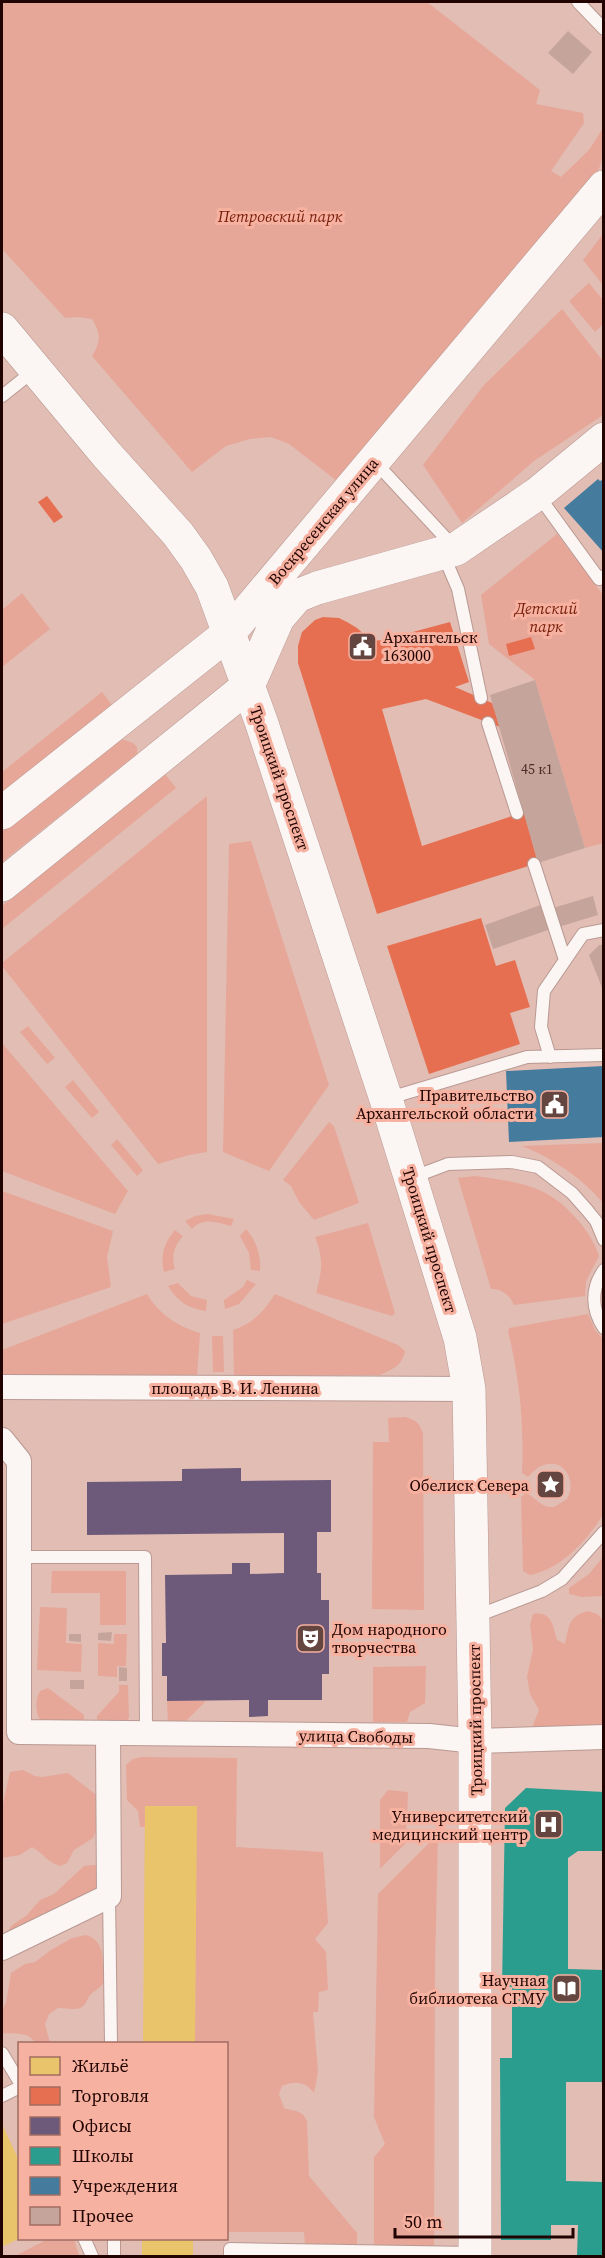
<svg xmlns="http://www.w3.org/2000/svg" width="605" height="2258" font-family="'Source Serif 4',serif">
<rect width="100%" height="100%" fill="#e2bdb4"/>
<!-- green -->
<path fill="#e6a798" d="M2,2H427L540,90L536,104L583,113L584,123L551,171L561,177L589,150L603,128C603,156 605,175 578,190L580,192L337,481L289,444L271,437L250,439L226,446L192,472L92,356C101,342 101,333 92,319L78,317L65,318L2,249Z
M603,234V285L583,260Z
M589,283L603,300V324L595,332L569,301Z
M562,309L603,361V415L534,461L462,523L423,465L484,385Z
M557,534L603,595V843L585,848L535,680L489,644L481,595Z
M22,593L50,629L2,667V610Z
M102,692L112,705L2,793V772Z
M121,739L133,743L137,747V754L2,862V832L115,740Z
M165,774L176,788L2,929V906Z
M207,796V1152L189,1155L158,1164L2,966V963Z
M251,841L329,1085L269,1171L223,1152L229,844Z
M28,1026L55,1058L47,1064L20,1032Z
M2,1043L128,1191L115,1214L2,1171Z
M73,1080L99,1112L92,1118L65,1087Z
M329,1122L334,1126L359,1203L314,1220L299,1202L291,1186L283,1180Z
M117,1139L143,1170L137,1176L111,1145Z
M603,1143V1203C582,1178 553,1158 522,1146Z
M475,1176C517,1182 546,1184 575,1217C586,1229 594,1241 599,1256L586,1281L585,1296L514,1305C510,1296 502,1288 491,1289L458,1178Z
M2,1191L113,1231L107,1257L111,1287L2,1324Z
M208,1214L234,1219L231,1226C217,1222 202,1217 192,1229L185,1221L195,1216Z
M368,1223L395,1313L392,1316L316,1293C322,1271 324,1259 315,1237Z
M246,1229C257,1242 261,1255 260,1271L251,1270L249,1253L240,1236Z
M175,1230L183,1236C174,1246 171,1256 175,1269L164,1272C160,1256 164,1243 175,1230Z
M247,1280L256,1284L239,1304L225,1309L224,1300L243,1287Z
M178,1283L191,1296L207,1300L206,1311C189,1309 177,1301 168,1286Z
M147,1294C160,1315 177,1326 200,1333L197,1375L2,1376V1350Z
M275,1294L398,1345L405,1351C402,1366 393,1369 380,1375H234L233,1330C253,1324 264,1311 275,1294Z
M588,1314L595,1330L603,1339V1515C586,1541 563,1568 530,1575L523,1571L521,1497L526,1493C537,1498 540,1508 554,1507L567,1499C577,1482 565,1458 544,1465C537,1467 533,1472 528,1477L522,1473C524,1423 520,1381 508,1331L509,1328Z
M212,1336H223L224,1372H213Z
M405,1417C416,1420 420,1423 423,1434L424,1610L372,1609L373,1442H389L388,1418Z
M603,1557V1596L582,1597L569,1594V1588L589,1574Z
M52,1571H126V1625H100V1593H51Z
M40,1607L67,1608L66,1643L82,1644L81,1672L37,1670Z
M588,1611L597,1614L603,1620V1736L534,1731L533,1725L539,1710L530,1694L527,1677L533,1649L530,1625L533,1614C552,1611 553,1626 557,1640L565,1644C569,1627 568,1616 588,1611Z
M114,1634H127L126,1666H117V1677L98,1676V1643L114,1644Z
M426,1666L425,1703L410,1712L407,1722H373V1667Z
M119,1685H128L129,1718L123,1724L97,1722V1716L119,1692Z
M48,1688L84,1715V1722L43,1725C36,1716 34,1702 40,1691Z
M167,1701H206L183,1724H168Z
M142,1757L237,1758L236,1847L323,1852L328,1923L315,1939L326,1952L328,1990L319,1992L318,2012H313L318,2072L314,2093C305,2081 295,2081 282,2086L279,2094L284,2108C294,2112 302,2109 307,2121L309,2176L357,2233V2246L305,2245L304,2232H227L226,2044L195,2043L196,1807L145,1806V1827H140L138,1811L127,1800L126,1765L133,1759Z
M23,1770L35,1776L42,1777L68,1773L99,1797L98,1826L93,1838L74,1850L67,1863L60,1866C48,1863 43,1853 32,1847L20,1855L2,1858V1808L10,1772Z
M388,1790L408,1792L406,1843L380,1869V1800Z
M438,1834L435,1965L434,2247L374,2246V2157L385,2144L374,2117L378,1894Z
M93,1865H98L99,1889L9,1931L11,1926L27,1915L40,1900L54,1894L84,1866Z
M86,1935C108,1942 101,1964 104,1982C100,1989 95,1990 90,1995C88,1998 87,2001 85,2004C79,2013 66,2007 58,2008L49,2014L45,2024L50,2043H36C26,2030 15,2035 2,2033V2010L6,2003L11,1973L25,1964L35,1962L51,1950L72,1938Z
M48,2239H74L79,2256H15Z"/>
<!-- homes -->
<path fill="#e9c46a" d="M145,1806H197L195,2044H143Z
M2,2124L20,2163V2238L4,2246L2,2242Z
M142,2238H193V2256H142Z"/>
<!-- shops -->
<path fill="#e76f51" d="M47,496L63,517L54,523L38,502Z
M323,617L339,618L347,622L357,628L371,641L383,640L450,622L469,682L455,687L492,703L500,727L426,699L382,709L422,846L524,812L538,863L377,914L298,663V646L302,632L315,620Z
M531,637L535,649L509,656L506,644Z
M481,918L496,966L515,960L530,1007L510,1013L520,1044L429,1074L387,946Z"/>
<!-- offices -->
<path fill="#6d597a" d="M241,1468V1481L331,1480V1532H317V1573H321V1600H329V1674H322V1700H268V1716L249,1717V1700L167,1701V1676H162V1643H166L165,1575L232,1574V1563H250V1574L284,1573V1533L87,1535V1482L182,1481V1469Z"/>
<!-- schools -->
<path fill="#2a9d8f" d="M526,1788L604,1792V1851H578L568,1858V1969L604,1970V2082H566V2181L604,2182V2256H577L578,2225H551V2240H501L500,2058H512V1987H502L505,1808Z"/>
<!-- public -->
<path fill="#457b9d" d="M598,479L600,481L604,479V553L564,508Z
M604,1066V1137L509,1142L506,1071Z"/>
<!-- building -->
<path fill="#c5a49c" d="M568,31L592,52L573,74L548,53Z
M535,680L585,848L538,863L490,695Z
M593,896L598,915L558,927L553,908Z
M543,904L551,929L493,949L485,925Z
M599,945H604L603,990L589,955Z
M112,1632L111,1641L98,1640V1633Z
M69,1634H81V1642L69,1641Z
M119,1667L127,1668V1681H119Z
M70,1680H84V1689H70Z"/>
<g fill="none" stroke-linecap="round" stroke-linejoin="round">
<defs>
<path id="lane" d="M578,2L604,29
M2,396L36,369
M375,462L453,546
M538,495L599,579L604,576
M443,554L458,589L481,698
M488,723L517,813
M534,864L565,960
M550,1057L541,1027L544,991L583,934L604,930
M386,1099L527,1057L604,1055
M411,1178L448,1164L512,1162L538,1167L572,1193L587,1210L596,1221L604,1240
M604,1270C591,1288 591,1309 604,1328
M19,1557H145L146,1733
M474,1617L542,1591L562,1579L604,1532
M109,1896L111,2044
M2,2053L20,2083
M2,2096L20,2087
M84,2238L92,2256
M114,2238V2256
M230,2256V2249L473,2253"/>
<path id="street" d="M2,1387L469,1389
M2,1440L19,1461V1732L429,1736L475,1741L604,1737
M2,1948L109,1896L108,1733"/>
<path id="secondary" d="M2,329L107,455L178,534L196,559L212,587L261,721L386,1099L460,1338L469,1389L475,1741V2256
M2,813L229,633L604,187
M2,885L248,686L278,618L297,596L317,588L456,549L537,494L604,439"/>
</defs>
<!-- lane casing -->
<use href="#lane" stroke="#b99992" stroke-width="14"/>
<!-- street casing -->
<use href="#street" stroke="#b99992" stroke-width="26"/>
<!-- secondary casing -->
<use href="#secondary" stroke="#b99992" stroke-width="34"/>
<!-- lane -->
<use href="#lane" stroke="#fbf5f4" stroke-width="12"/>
<!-- street -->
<use href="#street" stroke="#fbf5f4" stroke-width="24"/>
<!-- secondary -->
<use href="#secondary" stroke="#fbf5f4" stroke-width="33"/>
</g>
<!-- icons -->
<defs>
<symbol id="civic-square" viewBox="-11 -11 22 22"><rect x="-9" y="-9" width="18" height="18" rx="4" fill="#654540" stroke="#f6b1a0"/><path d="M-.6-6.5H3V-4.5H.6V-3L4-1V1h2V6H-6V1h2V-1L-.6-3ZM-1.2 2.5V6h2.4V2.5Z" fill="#fff"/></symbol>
<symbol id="sight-square" viewBox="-11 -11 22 22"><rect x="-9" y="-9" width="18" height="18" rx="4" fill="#654540" stroke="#f6b1a0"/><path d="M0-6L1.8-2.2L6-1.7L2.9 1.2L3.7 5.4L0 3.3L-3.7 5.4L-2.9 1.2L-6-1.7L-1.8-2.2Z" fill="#fff"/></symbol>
<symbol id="theatre-square" viewBox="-11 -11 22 22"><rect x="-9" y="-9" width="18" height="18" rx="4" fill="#654540" stroke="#f6b1a0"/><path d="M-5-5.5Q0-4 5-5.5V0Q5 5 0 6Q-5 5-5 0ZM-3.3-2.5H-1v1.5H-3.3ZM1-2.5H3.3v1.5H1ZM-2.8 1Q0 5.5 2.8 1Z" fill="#fff"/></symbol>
<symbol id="hospital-square" viewBox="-11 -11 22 22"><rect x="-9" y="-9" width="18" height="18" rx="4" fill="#654540" stroke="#f6b1a0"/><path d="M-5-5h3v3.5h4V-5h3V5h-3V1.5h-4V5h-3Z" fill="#fff"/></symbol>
<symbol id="library-square" viewBox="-11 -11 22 22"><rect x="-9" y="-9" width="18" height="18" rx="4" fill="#654540" stroke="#f6b1a0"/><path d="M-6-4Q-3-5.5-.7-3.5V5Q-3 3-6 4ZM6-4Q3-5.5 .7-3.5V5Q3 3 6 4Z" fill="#fff"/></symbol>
</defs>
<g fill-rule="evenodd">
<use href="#civic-square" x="346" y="630" width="33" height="33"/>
<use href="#civic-square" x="538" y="1088" width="33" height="33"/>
<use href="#sight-square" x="534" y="1468" width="33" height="33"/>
<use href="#theatre-square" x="294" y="1622" width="33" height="33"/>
<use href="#hospital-square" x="532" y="1808" width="33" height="33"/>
<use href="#library-square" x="550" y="1972" width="33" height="33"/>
</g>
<g text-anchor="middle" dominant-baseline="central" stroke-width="6" stroke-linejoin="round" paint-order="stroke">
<!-- number labels -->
<g font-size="14" fill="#4a2c28">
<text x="537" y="769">45 к1</text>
</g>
<!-- park labels -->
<g font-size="16" font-style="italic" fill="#771e09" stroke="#f6b1a0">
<text x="280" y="216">Петровский парк</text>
<text x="546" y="608">Детский<tspan x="546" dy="18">парк</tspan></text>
</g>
<!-- street labels -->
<g font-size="16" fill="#210401" stroke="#f6b1a0">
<text transform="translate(323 521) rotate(-50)">Воскресенская улица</text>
<text transform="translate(280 778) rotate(71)">Троицкий проспект</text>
<text transform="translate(430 1240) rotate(73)">Троицкий проспект</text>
<text x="235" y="1388">площадь В. И. Ленина</text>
<text transform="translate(475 1720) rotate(-91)">Троицкий проспект</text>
<text transform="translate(356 1736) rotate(1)">улица Свободы</text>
</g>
<!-- poi labels -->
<g font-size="16" fill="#210401" stroke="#f6b1a0" text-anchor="end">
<text x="383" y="637" text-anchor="start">Архангельск<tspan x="383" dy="18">163000</tspan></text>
<text x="534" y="1095">Правительство<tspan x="534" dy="18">Архангельской области</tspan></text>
<text x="529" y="1485">Обелиск Севера</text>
<text x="332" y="1629" text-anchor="start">Дом народного<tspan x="332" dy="18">творчества</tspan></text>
<text x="528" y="1816">Университетский<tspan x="528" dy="18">медицинский центр</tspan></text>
<text x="546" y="1980">Научная<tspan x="546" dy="18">библиотека СГМУ</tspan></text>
</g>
</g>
<!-- border -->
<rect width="605" height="2258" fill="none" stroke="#210401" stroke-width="6"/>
<!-- legend -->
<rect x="18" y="2042" width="210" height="198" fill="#f6b1a0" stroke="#a16c60" stroke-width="1.5"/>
<rect x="30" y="2057" width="30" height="18" fill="#e9c46a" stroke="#a16c60" stroke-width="1.5"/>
<text x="72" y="2072" font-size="18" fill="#210401">Жильё</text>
<rect x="30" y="2087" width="30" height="18" fill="#e76f51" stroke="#a16c60" stroke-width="1.5"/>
<text x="72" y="2102" font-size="18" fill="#210401">Торговля</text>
<rect x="30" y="2117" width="30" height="18" fill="#6d597a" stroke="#a16c60" stroke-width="1.5"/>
<text x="72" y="2132" font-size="18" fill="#210401">Офисы</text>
<rect x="30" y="2147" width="30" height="18" fill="#2a9d8f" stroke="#a16c60" stroke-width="1.5"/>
<text x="72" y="2162" font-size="18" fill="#210401">Школы</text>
<rect x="30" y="2177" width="30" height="18" fill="#457b9d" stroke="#a16c60" stroke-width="1.5"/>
<text x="72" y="2192" font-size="18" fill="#210401">Учреждения</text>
<rect x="30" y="2207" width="30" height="18" fill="#c5a49c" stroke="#a16c60" stroke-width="1.5"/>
<text x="72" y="2222" font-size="18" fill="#210401">Прочее</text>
<!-- scale -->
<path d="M395 2228v9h178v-9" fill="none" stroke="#210401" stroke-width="3"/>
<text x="404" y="2228" font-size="18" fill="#210401" stroke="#f6b1a0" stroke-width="4.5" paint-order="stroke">50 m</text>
</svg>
